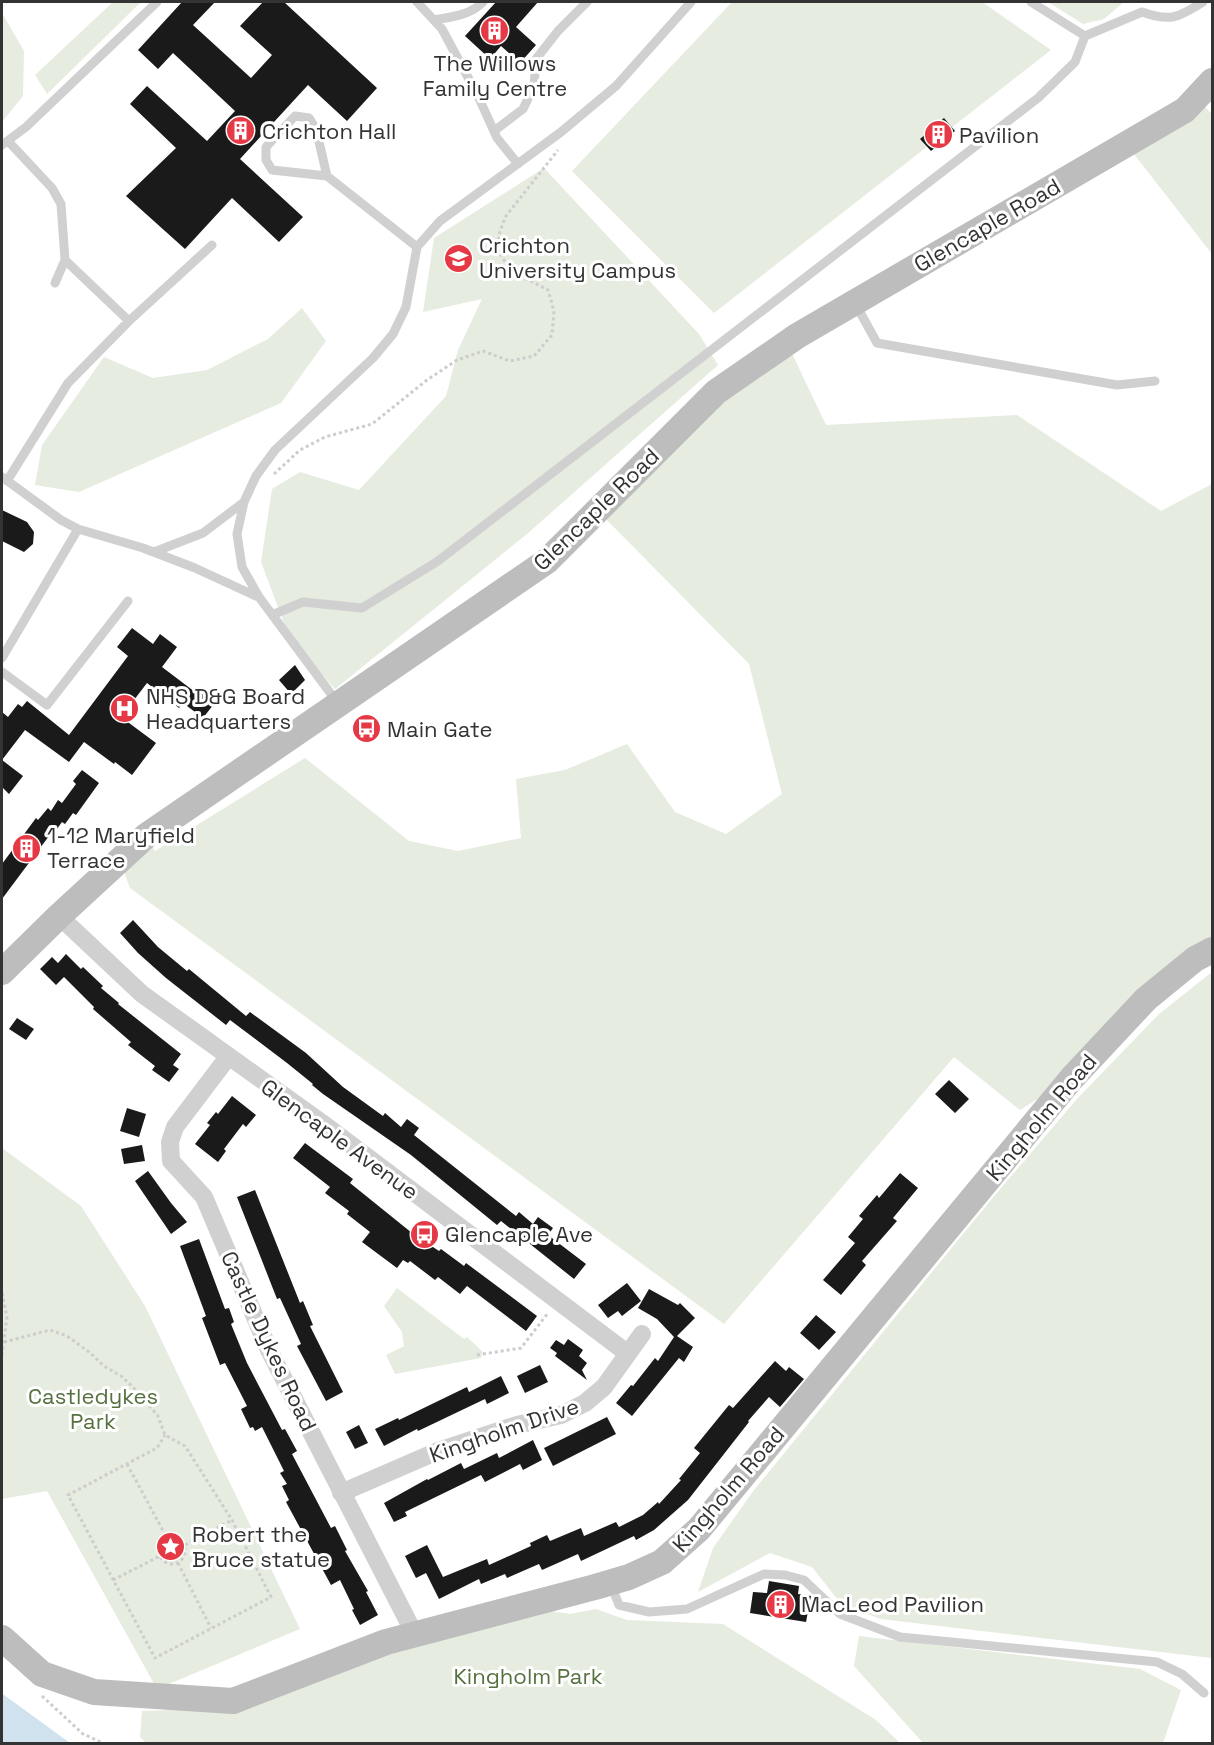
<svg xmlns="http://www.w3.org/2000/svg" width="1214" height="1745" font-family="'Space Grotesk',sans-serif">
<rect width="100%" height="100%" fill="#fff"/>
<!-- green -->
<path fill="#e6ecdf" d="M113,2H141L47,94L35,75Z
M732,2H982L1051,50L714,313L572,171Z
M1048,2H1124L1104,19L1083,24Z
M2,13L24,51L23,96L2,122Z
M1203,105L1212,114V254L1126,144Z
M544,168L699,334L718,365L527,534L335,689L290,639L261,562L272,489L300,472L359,490L446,396L458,350L482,299L423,312L434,238Z
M302,308L326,341L281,403L79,492L35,485L42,445L104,357L153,378L207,370L268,339Z
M787,343L826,425L1017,415L1161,511L1212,484V950L1072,1078L1020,1110L954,1057L724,1324L130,888L120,861L146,836L155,851L305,758L409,841L458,851L521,838L516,779L565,770L627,744L675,812L726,834L782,794L749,664L597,510Z
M1212,972V1658L881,1619L842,1605L812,1567L770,1553L698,1592L713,1548L754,1490L990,1201L1076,1100L1159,1014Z
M2,1148L81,1206L145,1306L300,1629L157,1689L47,1491L2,1499Z
M397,1288L464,1339L467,1337L483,1352L481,1358L395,1374L386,1355L404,1346L402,1332L384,1306Z
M524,1607L570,1614L596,1609L627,1620L723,1624L876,1720L900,1743L147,1744L140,1737L142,1711L230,1708Z
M859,1636L1140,1669L1181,1690L1163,1743H923L854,1666Z"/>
<!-- water -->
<path fill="#cfe2ee" d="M2,1693L4,1695L70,1743H2Z"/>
<!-- building -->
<path fill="#1a1a1a" d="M182,2H215L193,25L251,78L272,55L240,26L263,2H284L377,88L347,121L308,85L240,159L303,217L279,242L232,198L185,249L126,196L176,148L130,104L147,86L207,141L235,111L173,53L158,69L138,50Z
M496,2H538L516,27L536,45L520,63L501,46L490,59L465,36Z
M944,118L955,131L931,151L920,139Z
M2,510L27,522L34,532L33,544L24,552L2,541Z
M132,628L153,644L160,634L177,647L162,667L195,692L199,686L217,700L203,718L183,703L179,708L147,683L121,717L156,743L132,775L115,762L114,764L84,742L69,762L25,730L2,760L23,776L9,794L2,787V712L8,717L18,704L22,707L27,701L69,735L128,656L117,647Z
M295,665L305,680L291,694L279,680Z
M82,770L99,783L76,815L73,813L65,824L62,822L54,833L52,832L2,899V864L36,818L38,820L48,808L51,811L58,800L62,803L76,784L73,781Z
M133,920L158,947L187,971L189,969L246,1016L250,1012L306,1053L343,1087L383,1116L385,1113L401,1127L407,1119L419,1128L414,1135L516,1216L519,1212L533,1224L538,1217L553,1228L548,1235L586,1264L574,1279L501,1221L497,1225L411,1155L323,1094L312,1085L313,1084L287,1063L230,1020L226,1025L166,978L138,953L120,933Z
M66,954L81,969L83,967L103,986L101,988L119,1003L118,1004L181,1054L173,1065L179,1069L169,1082L152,1070L155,1066L128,1045L131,1042L93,1009L94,1007L64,977L56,985L40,969L52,957L58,963Z
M17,1018L34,1029L26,1040L9,1029Z
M949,1080L969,1099L955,1113L935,1094Z
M232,1096L256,1115L246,1127L243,1124L224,1149L226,1151L218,1162L195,1144L210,1125L207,1123L216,1112L218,1114Z
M127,1108L146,1114L139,1137L120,1131Z
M305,1143L353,1179L350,1183L412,1233L439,1251L441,1249L464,1266L466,1263L537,1316L526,1331L467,1286L460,1294L438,1277L435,1280L410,1261L408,1263L403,1260L397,1268L362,1242L370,1232L347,1214L349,1211L325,1193L330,1187L293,1158Z
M142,1145L145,1161L124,1164L121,1149Z
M148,1171L171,1203L187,1222L171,1234L135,1181Z
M900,1173L918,1188L893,1218L897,1221L862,1261L866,1265L841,1295L823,1280L855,1243L848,1237L863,1219L859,1216L877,1195L879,1198Z
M255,1190L300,1303L303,1301L313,1325L310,1326L343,1392L326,1401L297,1346L301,1344L280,1298L277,1299L237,1197Z
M199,1239L225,1309L229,1308L234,1322L231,1324L247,1363L282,1430L285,1429L297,1451L292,1454L331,1528L335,1526L347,1550L345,1551L368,1591L366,1592L378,1615L360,1625L352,1610L354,1609L340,1580L331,1585L286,1502L289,1500L282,1486L287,1484L280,1473L284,1471L262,1427L255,1431L253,1427L250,1428L241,1409L247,1406L225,1363L220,1365L202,1318L206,1316L180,1246Z
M627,1283L641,1301L622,1316L618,1311L608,1318L598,1305Z
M649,1289L678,1305L680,1303L695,1318L677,1336L693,1347L684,1362L679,1358L632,1416L616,1403L631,1385L633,1386L655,1358L658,1361L674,1337L657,1319L638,1308Z
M816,1315L836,1332L819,1350L800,1333Z
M568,1339L583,1350L579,1356L587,1363L582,1370L587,1380L555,1356L557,1353L550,1348L556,1340L564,1345Z
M775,1361L786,1371L789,1367L804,1379L780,1407L769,1397L748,1421L749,1422L688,1500L654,1530L636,1540L634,1536L581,1561L578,1554L542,1570L539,1564L507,1578L505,1574L481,1584L479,1579L439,1599L426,1573L416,1578L405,1556L427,1545L443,1577L487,1559L489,1565L531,1546L530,1543L547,1535L550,1541L581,1528L584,1536L616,1522L619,1527L643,1515L658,1502L659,1504L681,1480L679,1479L700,1453L694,1448L729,1405L733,1408Z
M540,1365L548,1382L525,1393L517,1376Z
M501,1376L509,1393L487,1404L485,1399L418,1431L417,1429L384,1446L375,1429L398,1418L399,1420L467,1387L469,1392Z
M607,1417L616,1434L553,1466L544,1448Z
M359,1425L368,1443L355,1449L346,1432Z
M533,1440L542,1460L523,1470L520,1464L485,1482L481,1475L405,1512L407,1516L394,1522L384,1503L427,1479L428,1480L461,1463L464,1469L497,1453L499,1458Z
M769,1581L799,1586L798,1594L811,1596L806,1622L750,1613L753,1592L767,1593Z"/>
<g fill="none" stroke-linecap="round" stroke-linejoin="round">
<!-- path -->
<path stroke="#cdcdcd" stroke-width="3" stroke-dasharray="3 3" stroke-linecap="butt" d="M274,474L300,450L325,437L372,424L427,380L457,360L483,351L510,361L534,356L552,335L554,311L548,290L511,271L497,249L500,231L506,216L558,150
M2,1293L7,1317L2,1355
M4,1342L50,1330L67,1336L89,1352L104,1366L121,1376L132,1386L158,1416L165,1435L185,1446L232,1520L271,1597L155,1658L68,1495L157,1448L165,1435
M477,1355L521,1348L548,1313
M127,1464L167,1538
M159 1551a13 13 0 1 1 26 0a13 13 0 1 1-26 0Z
M185,1545L232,1520
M178,1563L211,1628
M113,1580L160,1556
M42,1696L83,1734L105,1744"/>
<!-- lane -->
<path stroke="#d0d0d0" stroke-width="9" d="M417,2L442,29L478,96L497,138L518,164
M1031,2L1085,36
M434,20C451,17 471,15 483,2
M494,131L523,109L534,86L536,59L558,31L587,2
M8,141L52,188L61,204L65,260L55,283
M2,145L26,127L157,2
M327,176L272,170L266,160V147L295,116L309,118L316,129L327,176L417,247
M65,260L129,321
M855,303L877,343L1117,385L1155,381
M2,477L61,520L78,529L143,548L195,568L258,597
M7,481L68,383L129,321L212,245
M154,552L203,533L244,502
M272,615L303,602L362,608L438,561L1038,98L1075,62L1085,36L1142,12C1170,22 1178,18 1203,2
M2,658L78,529
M2,672L47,705L128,601
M337,702L259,597L242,567L237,534L244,502L256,476L275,450L373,358L393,334L406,307L417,247L440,221L561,132L616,86L691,2
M611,1585L619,1605L649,1612L687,1609L764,1574L785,1575L804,1580L840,1614L900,1637L1157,1662L1182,1674L1204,1693"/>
<!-- street -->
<path stroke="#d0d0d0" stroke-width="18" d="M59,916L142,994L322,1123L627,1353
M228,1057L175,1127L170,1142L171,1161L204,1197L269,1350L415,1635
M341,1493L438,1451L517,1425L561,1415L585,1403L604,1387L642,1334"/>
<!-- secondary -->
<path stroke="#bdbdbd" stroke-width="26" d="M2,972L59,916L146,836L547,561L716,392L797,336L1185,110L1212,81
M2,1638L42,1674L94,1692L233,1701L386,1642L595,1587L629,1577L662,1562L699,1529L1072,1078L1146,999L1195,959L1212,950"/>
</g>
<!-- icons -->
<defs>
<symbol id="building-disc" viewBox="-11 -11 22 22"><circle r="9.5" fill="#e63946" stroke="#fff"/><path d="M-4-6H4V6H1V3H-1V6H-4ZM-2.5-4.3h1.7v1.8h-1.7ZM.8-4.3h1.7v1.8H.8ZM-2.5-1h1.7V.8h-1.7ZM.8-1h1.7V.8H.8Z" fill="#fff"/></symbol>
<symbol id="university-disc" viewBox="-11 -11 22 22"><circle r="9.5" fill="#e63946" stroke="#fff"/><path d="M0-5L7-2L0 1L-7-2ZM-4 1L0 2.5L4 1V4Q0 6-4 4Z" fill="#fff"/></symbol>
<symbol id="hospital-disc" viewBox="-11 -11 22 22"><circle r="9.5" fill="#e63946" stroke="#fff"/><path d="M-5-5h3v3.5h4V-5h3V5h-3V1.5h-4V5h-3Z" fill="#fff"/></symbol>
<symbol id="bus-disc" viewBox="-11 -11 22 22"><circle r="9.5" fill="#e63946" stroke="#fff"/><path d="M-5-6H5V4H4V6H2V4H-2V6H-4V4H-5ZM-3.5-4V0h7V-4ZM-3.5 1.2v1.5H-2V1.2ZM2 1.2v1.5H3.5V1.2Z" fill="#fff"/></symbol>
<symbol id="sight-disc" viewBox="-11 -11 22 22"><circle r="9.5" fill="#e63946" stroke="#fff"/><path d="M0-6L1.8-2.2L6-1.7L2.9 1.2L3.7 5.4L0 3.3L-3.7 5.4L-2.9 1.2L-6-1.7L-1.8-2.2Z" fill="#fff"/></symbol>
</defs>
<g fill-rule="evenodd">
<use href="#building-disc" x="478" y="14" width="33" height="33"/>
<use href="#building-disc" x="224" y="114" width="33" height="33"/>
<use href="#building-disc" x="922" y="118" width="33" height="33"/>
<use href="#university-disc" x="442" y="242" width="33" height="33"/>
<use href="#hospital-disc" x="108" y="692" width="33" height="33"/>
<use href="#bus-disc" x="350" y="712" width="33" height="33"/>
<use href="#building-disc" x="10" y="832" width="33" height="33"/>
<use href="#bus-disc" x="408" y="1218" width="33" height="33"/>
<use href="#sight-disc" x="154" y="1530" width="33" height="33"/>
<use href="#building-disc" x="764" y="1588" width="33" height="33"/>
</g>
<g text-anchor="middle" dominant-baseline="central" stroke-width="6" stroke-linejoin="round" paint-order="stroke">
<!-- poi labels -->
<g font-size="22" fill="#333" stroke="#fff" text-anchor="start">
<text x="495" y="63" text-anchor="middle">The Willows<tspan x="495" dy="25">Family Centre</tspan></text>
<text x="262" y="131">Crichton Hall</text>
<text x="959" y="135">Pavilion</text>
<text x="479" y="245">Crichton<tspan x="479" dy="25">University Campus</tspan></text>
<text x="146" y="696">NHS D&amp;G Board<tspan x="146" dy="25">Headquarters</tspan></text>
<text x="387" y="729">Main Gate</text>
<text x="47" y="835">1-12 Maryfield<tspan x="47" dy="25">Terrace</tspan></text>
<text x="445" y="1234">Glencaple Ave</text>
<text x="192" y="1534">Robert the<tspan x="192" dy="25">Bruce statue</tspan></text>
<text x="801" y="1604">MacLeod Pavilion</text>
</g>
<!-- street labels -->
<g font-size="22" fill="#333" stroke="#fff">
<text transform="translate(987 225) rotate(-30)">Glencaple Road</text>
<text transform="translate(596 509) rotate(-44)">Glencaple Road</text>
<text transform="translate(1041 1117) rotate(-50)">Kingholm Road</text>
<text transform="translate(340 1139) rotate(36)">Glencaple Avenue</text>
<text transform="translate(269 1341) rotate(65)">Castle Dykes Road</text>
<text transform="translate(504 1430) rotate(-19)">Kingholm Drive</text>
<text transform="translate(728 1489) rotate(-49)">Kingholm Road</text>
</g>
<!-- park labels -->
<g font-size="22" fill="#56703f" stroke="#fff">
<text x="93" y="1396">Castledykes<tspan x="93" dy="25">Park</tspan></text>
<text x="528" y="1676">Kingholm Park</text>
</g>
</g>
<!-- border -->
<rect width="1214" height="1745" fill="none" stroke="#333333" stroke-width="6"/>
</svg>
